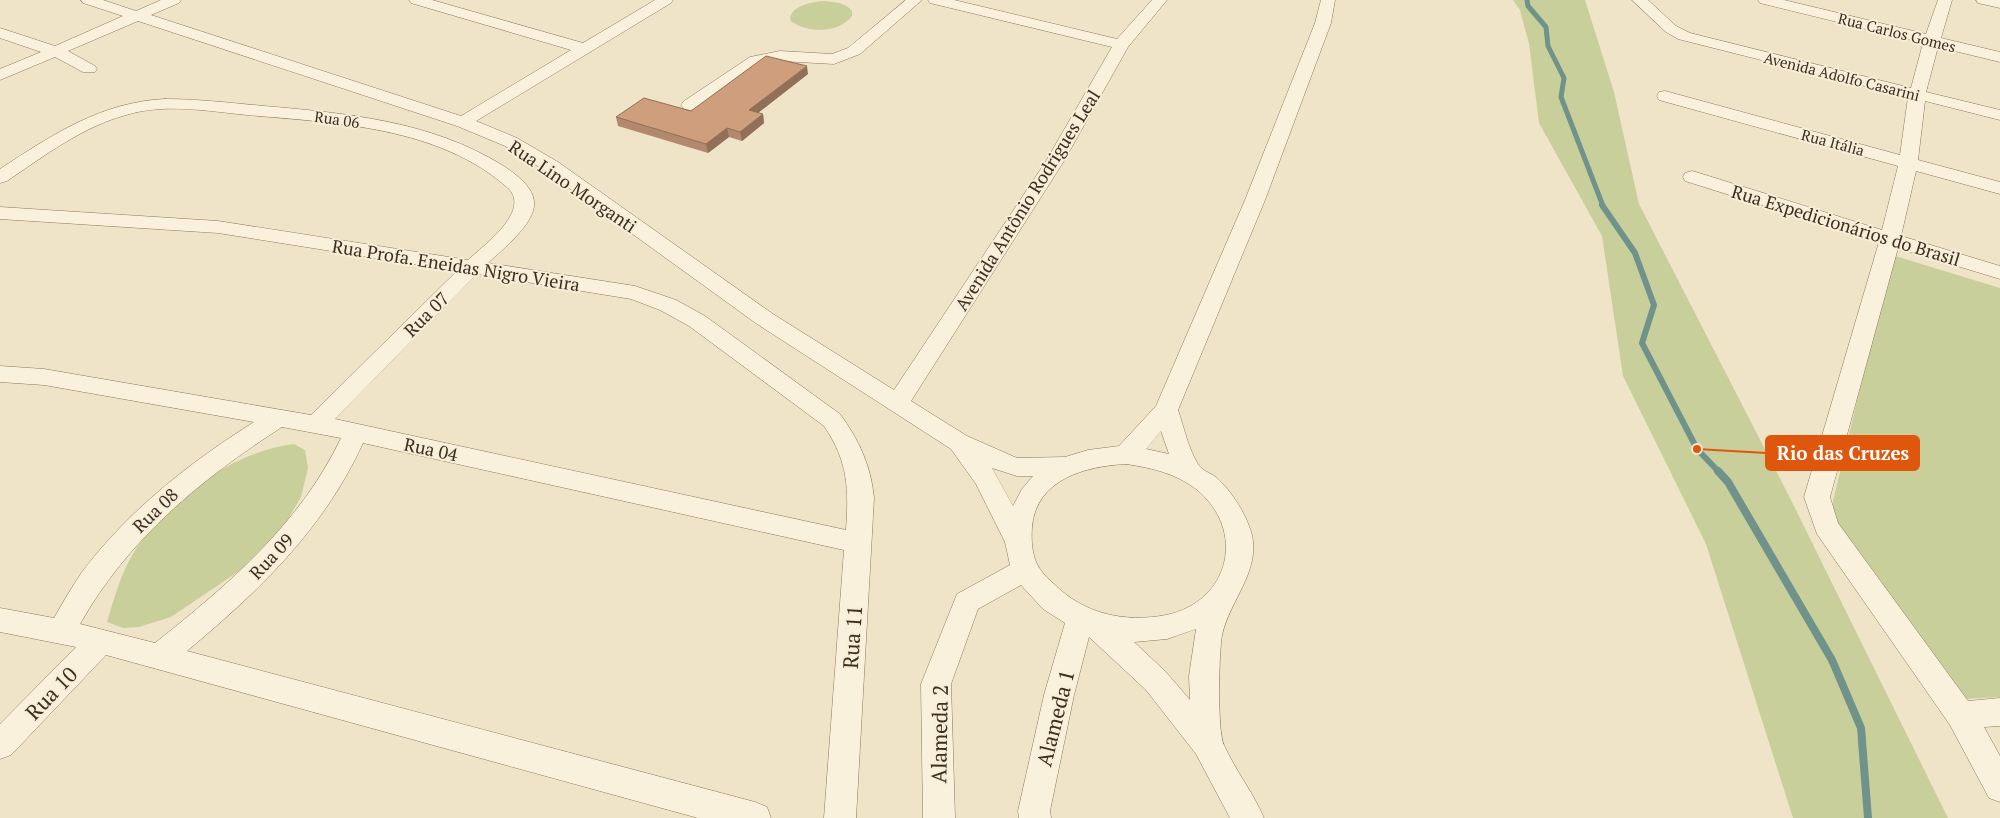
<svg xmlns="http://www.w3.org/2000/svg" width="2000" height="818" font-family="'PT Serif',serif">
<rect width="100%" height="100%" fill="#f0e4c8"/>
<!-- green -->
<path fill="#c9cf9b" d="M1513,0H1585L1614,92L1639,204L1790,498L1948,818H1793L1706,544L1623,376L1602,236L1539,123L1529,44L1520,10Z
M822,1C834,2 845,2 852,11V16C840,33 807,34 791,21L790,17C795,4 811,3 822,1Z
M1892,255L2000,288V697L1964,699L1845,536L1834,516L1833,501Z
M294,444L305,450L308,468L301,497L281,531L248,565L171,617L139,627L123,628L107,622C113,602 119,580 129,561C159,505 231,451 294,444Z"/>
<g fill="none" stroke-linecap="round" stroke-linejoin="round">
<!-- stream-far2 -->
<path stroke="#6f938a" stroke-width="5" d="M1527,0L1528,6L1546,27L1548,46L1564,78L1561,97L1603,206"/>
<!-- stream-far1 -->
<path stroke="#6f938a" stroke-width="6" d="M1602,205L1635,253L1654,305L1642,343L1697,449L1719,472"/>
<!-- stream -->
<path stroke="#6f938a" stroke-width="8" d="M1718,471L1728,482L1832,660L1861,728L1868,818"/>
<defs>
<path id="minor" d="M81,0H103L136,11L161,0H181L179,3L151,15L461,116L571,50L411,3L409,0H432L583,43L655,0H673L671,3L476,121L517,138L558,162L773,314L894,390L1046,161L1112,47L930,3L928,0H954L1117,39L1152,0H1167L1128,47L1064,161L911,401L967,436L1017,458L1065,457L1088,450L1119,446L1156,406L1245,200L1315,23L1321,0H1335L1331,23L1265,200L1178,410C1184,427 1188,448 1198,464C1201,470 1210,473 1216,477C1232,492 1246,513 1252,535C1260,572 1230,600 1222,635C1219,652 1217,731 1224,745C1235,770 1253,792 1264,818H1230L1196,754L1146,690L1089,637L1074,695L1050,811L1051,818H1019L1018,811L1044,695L1065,623L1043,609L1021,585L978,609L951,684L955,818H923L921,684L957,594L1010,565L1005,542L976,484L951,449L757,324L544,170L505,146L457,126L138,21L68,51L95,66L97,69L95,72H83L55,57L0,80V69L41,52L0,38V28L55,46L123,16L83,3ZM1161,431L1169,454L1146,449ZM1126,464C1152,468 1175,473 1196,489C1247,530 1230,602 1166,615C1125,623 1084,614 1054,584C1048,579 1041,572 1037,564C1032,553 1031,540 1032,527C1036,479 1086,466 1126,464ZM992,468L1017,476H1033L1022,489L1013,506ZM1196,629L1189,676L1190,700L1166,672L1134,642L1167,639Z
M906,0H922L860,54L834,64L780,61L761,64L696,109L690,110L684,109L681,105L684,101L750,57L780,51L832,54L848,48Z
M1632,0H1648L1676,26L1690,33L1911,88L1923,43L1760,3L1758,0H1784L1926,34L1938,0H1952L1941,38L2000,52V62L1938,47L1926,92L2000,110V120L1925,101L1918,160L2000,182V194L1916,171L1901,236L2000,266V279L1898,248L1830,497L1838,523L1968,701L2000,698V726L1984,727L2000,756V802L1989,798L1950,725L1817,534L1804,497L1879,242L1685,181L1683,177L1685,173L1692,171L1699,173L1882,230L1898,166L1659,100L1657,96L1659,92L1665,91L1900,155L1908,97L1678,39L1666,32Z
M1976,0H2000V8L1978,3Z
M165,99C198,99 231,103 264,106C345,113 431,121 502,165C514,173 532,185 534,201C537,222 503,249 488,263L635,286L676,300L705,316L840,414C859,440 871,466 874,498L856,818H824L844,550L363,443C324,529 258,592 187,651L755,802L767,807L771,818H698L106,655L11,755L0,759V724L76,647L0,632V608L54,618C63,602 72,587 82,572C129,510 189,463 254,422L44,385L0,382V366L44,369L311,415L457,271L218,233L0,219V207L218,221L468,260C484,245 530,212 509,189C439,126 335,123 247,115C207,111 165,103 126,115C82,127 44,156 7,181L0,183V169C52,135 101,102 165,99ZM477,274L631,299L660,310L689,326L824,426C848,461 849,489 846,530L335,419ZM282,427L341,438C300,524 228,585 155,643L80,624C128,539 201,479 282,427Z"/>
</defs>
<!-- minor casing -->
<use href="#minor" stroke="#8d765c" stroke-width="1"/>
<!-- minor -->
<use href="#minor" fill="#faf1dc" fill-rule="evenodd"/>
</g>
<!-- wall -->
<path fill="#b2896c" d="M808,74L758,113L763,114L764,123L742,141L729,137L708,153L618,126L616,117L691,111Z"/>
<!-- shaded-wall -->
<path fill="#916f58" d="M807,66L808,74L750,119L749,110Z
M763,114L764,123L742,141L740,132Z
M727,128L729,137L708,153L706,144Z"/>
<!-- building -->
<path fill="#cf9f7d" stroke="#916f58" d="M766,56L807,66L749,110L763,114L740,132L727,128L706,144L616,117L644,98L691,111Z"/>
<g text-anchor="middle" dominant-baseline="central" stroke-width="4" stroke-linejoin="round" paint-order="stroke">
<!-- far-street labels -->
<g font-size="15" fill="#3d2e20" stroke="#f7eed8">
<text transform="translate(1897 32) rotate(14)">Rua Carlos Gomes</text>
<text transform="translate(1842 76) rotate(14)">Avenida Adolfo Casarini</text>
<text transform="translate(337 119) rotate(8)">Rua 06</text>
<text transform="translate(1833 142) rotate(15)">Rua Itália</text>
</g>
<!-- street labels -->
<g font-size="18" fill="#3d2e20" stroke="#f7eed8">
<text transform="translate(573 186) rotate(34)">Rua Lino Morganti</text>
<text transform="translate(1027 200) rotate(-58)">Avenida Antônio Rodrigues Leal</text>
<text transform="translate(1846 225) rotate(17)">Rua Expedicionários do Brasil</text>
<text transform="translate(456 265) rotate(9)">Rua Profa. Eneidas Nigro Vieira</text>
<text transform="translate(426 314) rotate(-45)">Rua 07</text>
<text transform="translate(431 449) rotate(12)">Rua 04</text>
<text transform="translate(155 510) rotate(-44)">Rua 08</text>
<text transform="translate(271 556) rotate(-47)">Rua 09</text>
</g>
<!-- near-street labels -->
<g font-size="21" fill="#3d2e20" stroke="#f7eed8">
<text transform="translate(852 637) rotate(-86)">Rua 11</text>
<text transform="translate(51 693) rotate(-46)">Rua 10</text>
<text transform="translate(1055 718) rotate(-76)">Alameda 1</text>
<text transform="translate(939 734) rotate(-89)">Alameda 2</text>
</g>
</g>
<!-- callouts -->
<path fill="none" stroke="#df570d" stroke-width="2" d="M1697 449L1766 453"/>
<circle fill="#df570d" stroke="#f7eed8" stroke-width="2" cx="1697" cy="449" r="5"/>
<rect fill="#df570d" stroke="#df570d" stroke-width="2" x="1766" y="436" width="153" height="34" rx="5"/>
<g font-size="19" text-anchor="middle" font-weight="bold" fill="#fff">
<text x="1843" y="460">Rio das Cruzes</text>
</g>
</svg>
